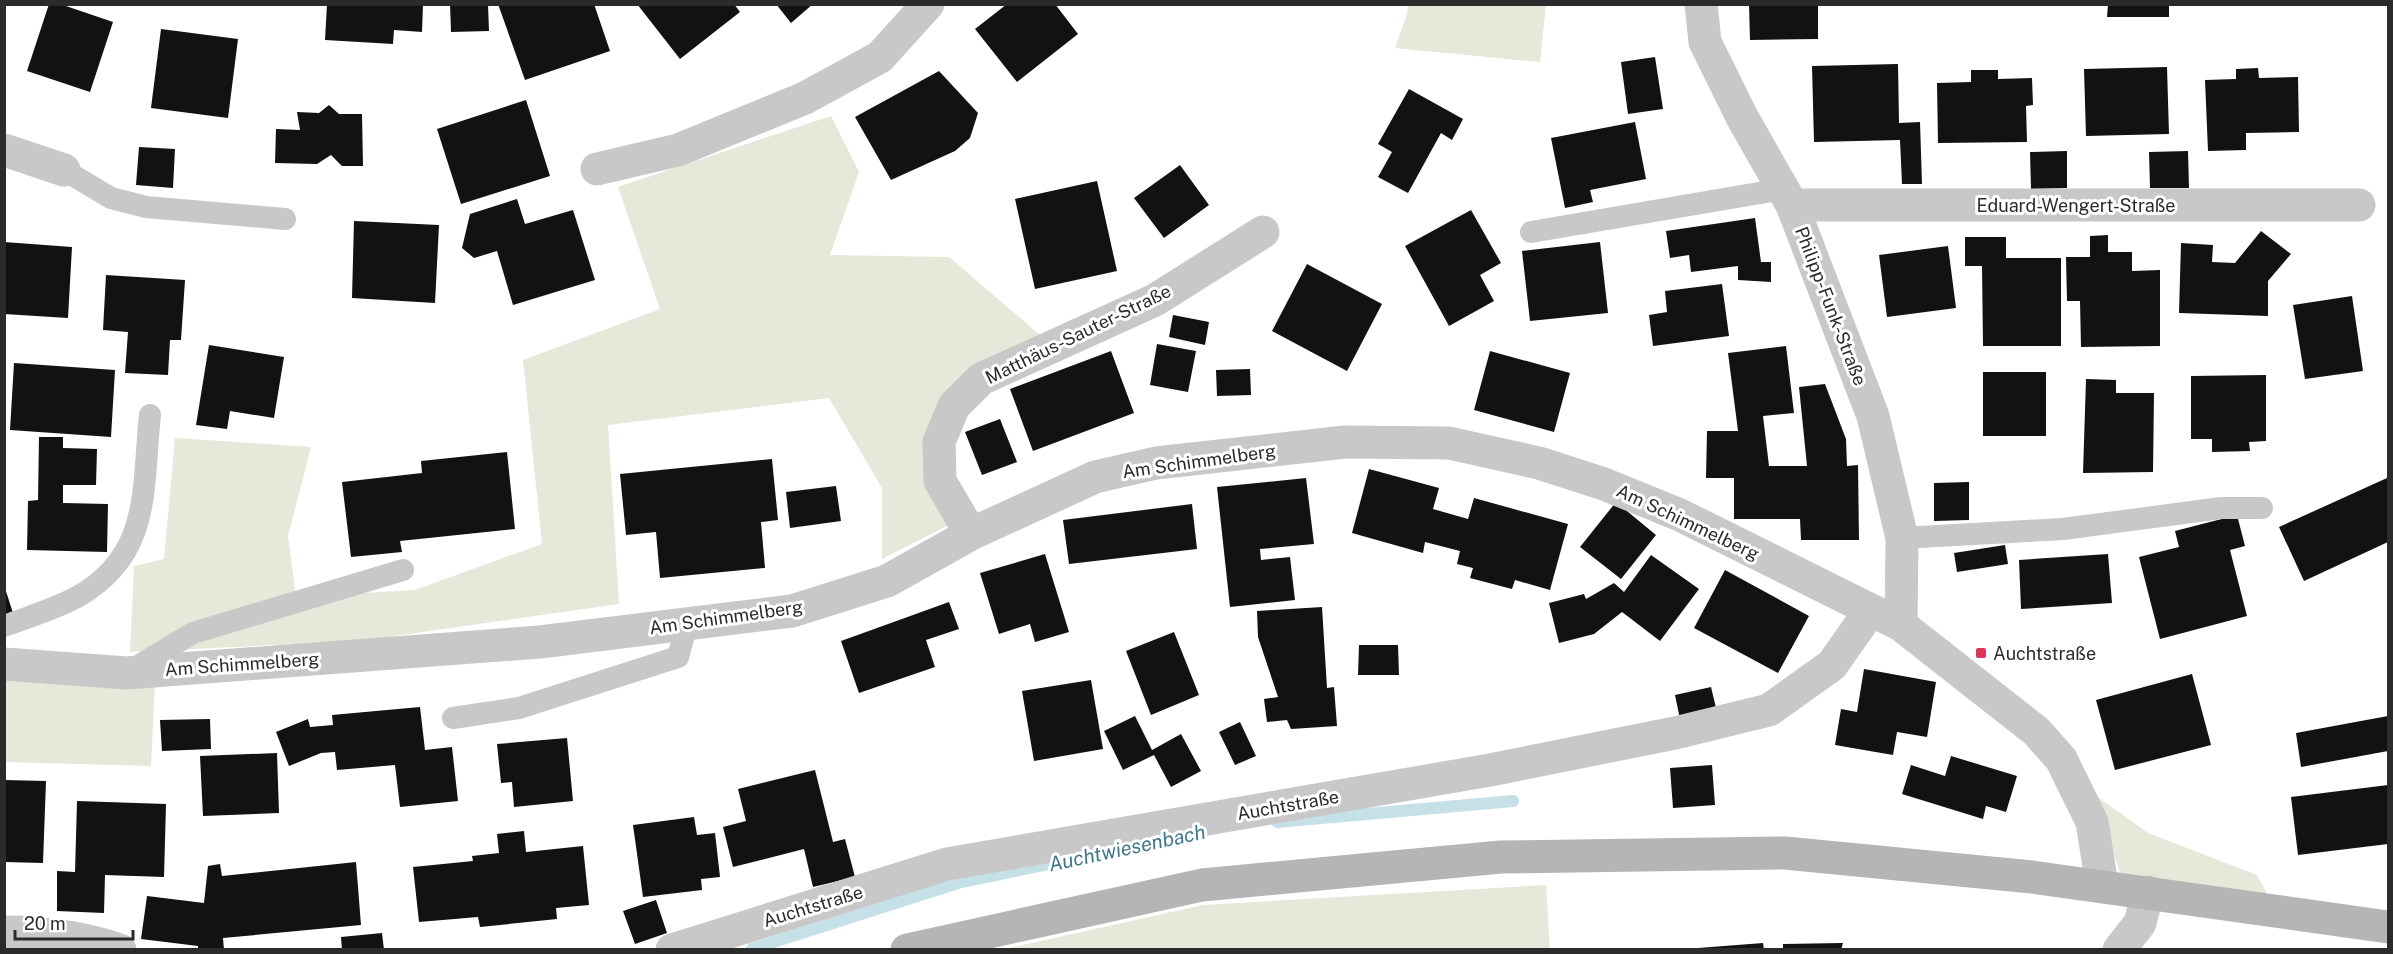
<svg xmlns="http://www.w3.org/2000/svg" width="2393" height="954" font-family="'Public Sans',sans-serif">
<rect width="100%" height="100%" fill="#fff"/>
<!-- green -->
<path fill="#e4e9d9" d="M1408,5H1546L1540,62L1395,48L1407,14Z
M831,116L859,172L830,255L949,257L1040,335L938,405L949,525L882,559V488L829,398L608,425L619,604L360,641L130,652L134,566L164,559L175,438L311,447L288,536L296,597L415,590L542,544L523,360L660,309L618,187Z
M5,670L155,681L151,766L5,762Z
M2096,796L2148,833L2257,875L2271,901L2122,880Z
M1546,885L1550,949H1005L1203,905Z"/>
<g fill="none" stroke-linecap="round" stroke-linejoin="round">
<!-- stream -->
<path stroke="#c6e0e8" stroke-width="12" d="M1277,822L1513,801
M752,949L961,882L1092,855"/>
</g>
<!-- building -->
<path fill="#121212" d="M49,4H60L113,22L90,92L27,71Z
M327,4H423L422,32L394,30L393,44L325,40Z
M450,4H488L489,31L451,32Z
M498,4H594L610,51L525,80Z
M637,4H734L740,12L680,59Z
M776,4H813L791,23Z
M1007,4H1055L1078,34L1017,82L975,29Z
M1749,4H1818V39L1750,40Z
M2108,4H2169V17H2107Z
M161,29L238,39L228,118L151,108Z
M1655,57L1663,109L1628,114L1621,62Z
M1898,64L1899,123L1920,122L1922,184H1902L1900,140L1814,142L1812,66Z
M2167,67L2169,134L2086,136L2084,69Z
M2258,68L2259,78L2298,77L2299,132L2246,133V150L2208,151L2205,80L2236,79V69Z
M1971,70H1998V79L2032,78L2033,105L2026,106L2027,142L1938,143L1937,83L1971,82Z
M939,71L978,113L970,138L955,151L891,180L855,117Z
M1409,89L1463,119L1452,140L1441,133L1408,193L1378,177L1392,152L1378,144Z
M526,100L550,176L461,204L437,129Z
M329,105L339,114H362L363,166H342L331,155L317,164L275,163L276,129L300,130L297,112L319,113Z
M1635,122L1646,179L1590,190L1593,202L1565,208L1551,138Z
M139,147L175,149L173,188L136,185Z
M2067,151V188L2031,189L2030,152Z
M2188,151L2189,188H2150L2149,152Z
M1180,165L1209,205L1164,238L1134,198Z
M1097,181L1117,271L1035,289L1015,199Z
M517,199L525,224L573,210L595,280L513,305L497,251L474,258L462,248L470,214Z
M1471,210L1501,263L1480,275L1494,301L1449,326L1405,246Z
M1755,218L1761,262H1771V282L1738,280V266L1691,272L1689,255L1670,258L1666,231Z
M354,221L439,225L435,303L352,298Z
M2261,231L2291,254L2268,281V316L2179,313L2181,243L2213,245L2212,262L2235,263Z
M2108,235V252H2132V271L2160,270V346L2081,347L2080,301H2067L2066,257H2090V236Z
M1965,237H2006V258H2061V346H1983L1982,266H1965Z
M4,242L72,247L68,318L4,314Z
M1600,242L1608,313L1530,321L1522,251Z
M1948,246L1956,308L1887,317L1879,255Z
M1307,264L1382,304L1347,371L1272,331Z
M106,275L185,280L181,340H170L168,375L125,373L128,332L103,330Z
M1722,284L1729,336L1653,346L1649,315L1667,312L1665,291Z
M2352,296L2363,371L2305,379L2293,305Z
M1173,315L1209,322L1205,345L1169,337Z
M1157,344L1196,351L1188,392L1150,385Z
M209,345L284,357L274,418L230,411L227,429L196,425Z
M1786,346L1794,413L1763,416L1769,466H1807L1799,387L1825,384L1846,439L1847,466L1858,465L1859,540H1801L1800,519H1734V478H1706L1707,431H1738L1728,353Z
M1111,351L1134,413L1033,451L1010,389Z
M1490,351L1570,373L1554,432L1474,410Z
M14,363L115,370L111,437L10,430Z
M1250,369L1251,395L1217,396L1216,370Z
M1983,372H2046V436H1983Z
M2266,375V441L2249,442L2250,451L2212,452V439H2191V376Z
M2086,379L2116,380V393H2154L2153,472L2083,473Z
M1000,419L1017,462L982,475L965,432Z
M39,437H63V448L97,449L96,485H63V503L108,504L107,552L27,550L28,501L38,500Z
M507,452L515,529L400,541L402,552L351,557L342,482L422,473L421,461Z
M772,459L778,520L761,522L765,568L660,578L656,532L626,535L620,474Z
M1369,469L1439,488L1433,509L1468,519L1474,498L1568,524L1550,590L1515,580L1512,589L1470,578L1473,568L1457,564L1460,551L1425,542L1423,553L1352,533Z
M1306,478L1314,544L1260,549L1261,560L1290,557L1295,600L1230,607L1217,487Z
M2387,478L2388,542L2304,581L2279,527Z
M1969,482V520L1934,521V483Z
M836,486L841,521L790,528L786,492Z
M1616,502L1656,535L1621,579L1580,547Z
M1192,504L1197,549L1069,564L1063,520Z
M2237,515L2245,546L2230,550L2247,616L2160,639L2139,557L2179,547L2175,531Z
M2005,545L2008,564L1957,572L1954,553Z
M1045,554L1069,632L1035,642L1030,624L999,634L980,573Z
M2108,554L2112,603L2021,609L2019,560Z
M1651,555L1699,589L1660,641L1622,612L1594,634L1559,643L1549,603L1584,594L1586,599L1614,583L1624,592Z
M1725,570L1809,616L1778,673L1694,628Z
M4,585L13,613L4,615Z
M949,602L959,629L926,640L935,667L859,693L841,641Z
M1322,607L1327,688L1334,687L1337,726L1291,729L1287,720L1267,722L1264,699L1278,697L1258,637L1257,611Z
M1174,632L1199,695L1151,715L1126,651Z
M1359,645H1398L1399,675H1358Z
M1864,669L1936,682L1927,737L1897,732L1893,755L1835,745L1841,709L1857,712Z
M2192,674L2211,745L2115,770L2096,700Z
M1091,680L1103,749L1034,761L1022,691Z
M1711,687L1718,716L1681,724L1675,695Z
M420,707L425,750L452,747L458,801L400,807L395,765L337,770L335,752L321,753L289,766L276,732L308,719L310,727L333,725L332,715Z
M1135,716L1152,750L1181,734L1201,771L1171,787L1154,755L1123,770L1104,731Z
M2388,716V751L2301,767L2296,733Z
M210,719L211,749L162,751L160,720Z
M1240,722L1256,756L1235,765L1219,732Z
M567,738L573,801L514,807L512,782L501,783L497,744Z
M277,753L279,813L203,816L200,756Z
M1951,756L2017,776L2006,812L1986,806L1983,819L1902,794L1911,765L1945,776Z
M1712,765L1715,805L1673,808L1670,768Z
M815,770L833,842L845,839L855,877L813,887L804,849L733,867L723,827L746,821L738,789Z
M4,780L46,781L43,863L4,862Z
M2388,785V844L2298,855L2291,797Z
M77,801L166,804L164,877L105,875L104,913L57,911V871L75,872Z
M694,817L697,835L715,833L720,877L701,879L702,890L643,897L633,825Z
M524,831L526,852L583,846L589,905L556,908L557,919L480,927L478,917L419,922L413,867L473,861L472,856L499,853L497,834Z
M356,862L361,925L223,938L224,950H198V946L141,939L147,896L204,903L208,866L220,864L222,876Z
M656,900L667,933L635,944L623,911Z
M382,933L384,950H342L341,937Z
M1763,943L1764,950H1698V948Z
M1843,943L1841,950H1783V944Z"/>
<g fill="none" stroke-linecap="round" stroke-linejoin="round">
<!-- lane -->
<path stroke="#c8c8c8" stroke-width="22" d="M64,170L111,198L146,207L285,219
M1531,232L1783,189
M1902,538L2063,529L2221,508H2262
M4,626C28,617 55,609 77,597C152,555 142,489 150,415
M133,669L193,633L403,570
M453,718L519,708L678,657L687,624"/>
<!-- street -->
<path stroke="#c8c8c8" stroke-width="33" d="M1701,4L1705,42L1742,117L1792,205L1873,416L1902,538L1901,625
M4,150L64,170
M597,169L678,150L805,98L880,57L928,4
M1792,205H2359
M971,534L940,481L939,442L954,406L981,379L1155,300L1263,232
M4,664L127,673L540,642L792,611L887,581L971,534L1095,477L1156,463L1345,442L1449,443L1539,463L1604,484L1680,515L1901,625L2036,731L2061,759L2092,822L2102,885
M4,932C45,932 82,937 120,950
M672,950L947,864L1490,770L1675,733L1769,710L1832,665L1870,611
M2119,950L2140,923L2148,892"/>
<!-- secondary -->
<path stroke="#b5b5b5" stroke-width="33" d="M907,950L1202,885L1501,857L1785,853L2032,877L2388,927"/>
</g>
<!-- markers -->
<rect fill="#dc345b" stroke="#fff" stroke-width="2" x="1975" y="647" width="12" height="12" rx="3"/>
<g text-anchor="middle" dominant-baseline="central" stroke-width="6" stroke-linejoin="round" paint-order="stroke">
<!-- street labels -->
<g font-size="18" fill="#2b2b2b" stroke="#fff">
<text x="2076" y="205">Eduard-Wengert-Straße</text>
<text transform="translate(1831 306) rotate(69)">Philipp-Funk-Straße</text>
<text transform="translate(1078 334) rotate(-26)">Matthäus-Sauter-Straße</text>
<text transform="translate(1199 461) rotate(-8)">Am Schimmelberg</text>
<text transform="translate(1688 522) rotate(25)">Am Schimmelberg</text>
<text transform="translate(726 617) rotate(-8)">Am Schimmelberg</text>
<text transform="translate(242 664) rotate(-4)">Am Schimmelberg</text>
<text transform="translate(1288 805) rotate(-10)">Auchtstraße</text>
<text transform="translate(813 906) rotate(-17)">Auchtstraße</text>
</g>
<!-- poi labels -->
<g font-size="18" fill="#2b2b2b" stroke="#fff" text-anchor="start">
<text x="1993" y="653">Auchtstraße</text>
</g>
<!-- water labels -->
<g font-size="20" font-style="italic" fill="#3e7889" stroke="#fff">
<text transform="translate(1127 848) rotate(-12)">Auchtwiesenbach</text>
</g>
</g>
<!-- border -->
<rect width="2393" height="954" fill="none" stroke="#2b2b2b" stroke-width="12"/>
<!-- scale -->
<path d="M15 930v9h118v-9" fill="none" stroke="#2b2b2b" stroke-width="3"/>
<text x="24" y="930" font-size="18" fill="#2b2b2b" stroke="#ffffff" stroke-width="4.5" paint-order="stroke">20 m</text>
</svg>
